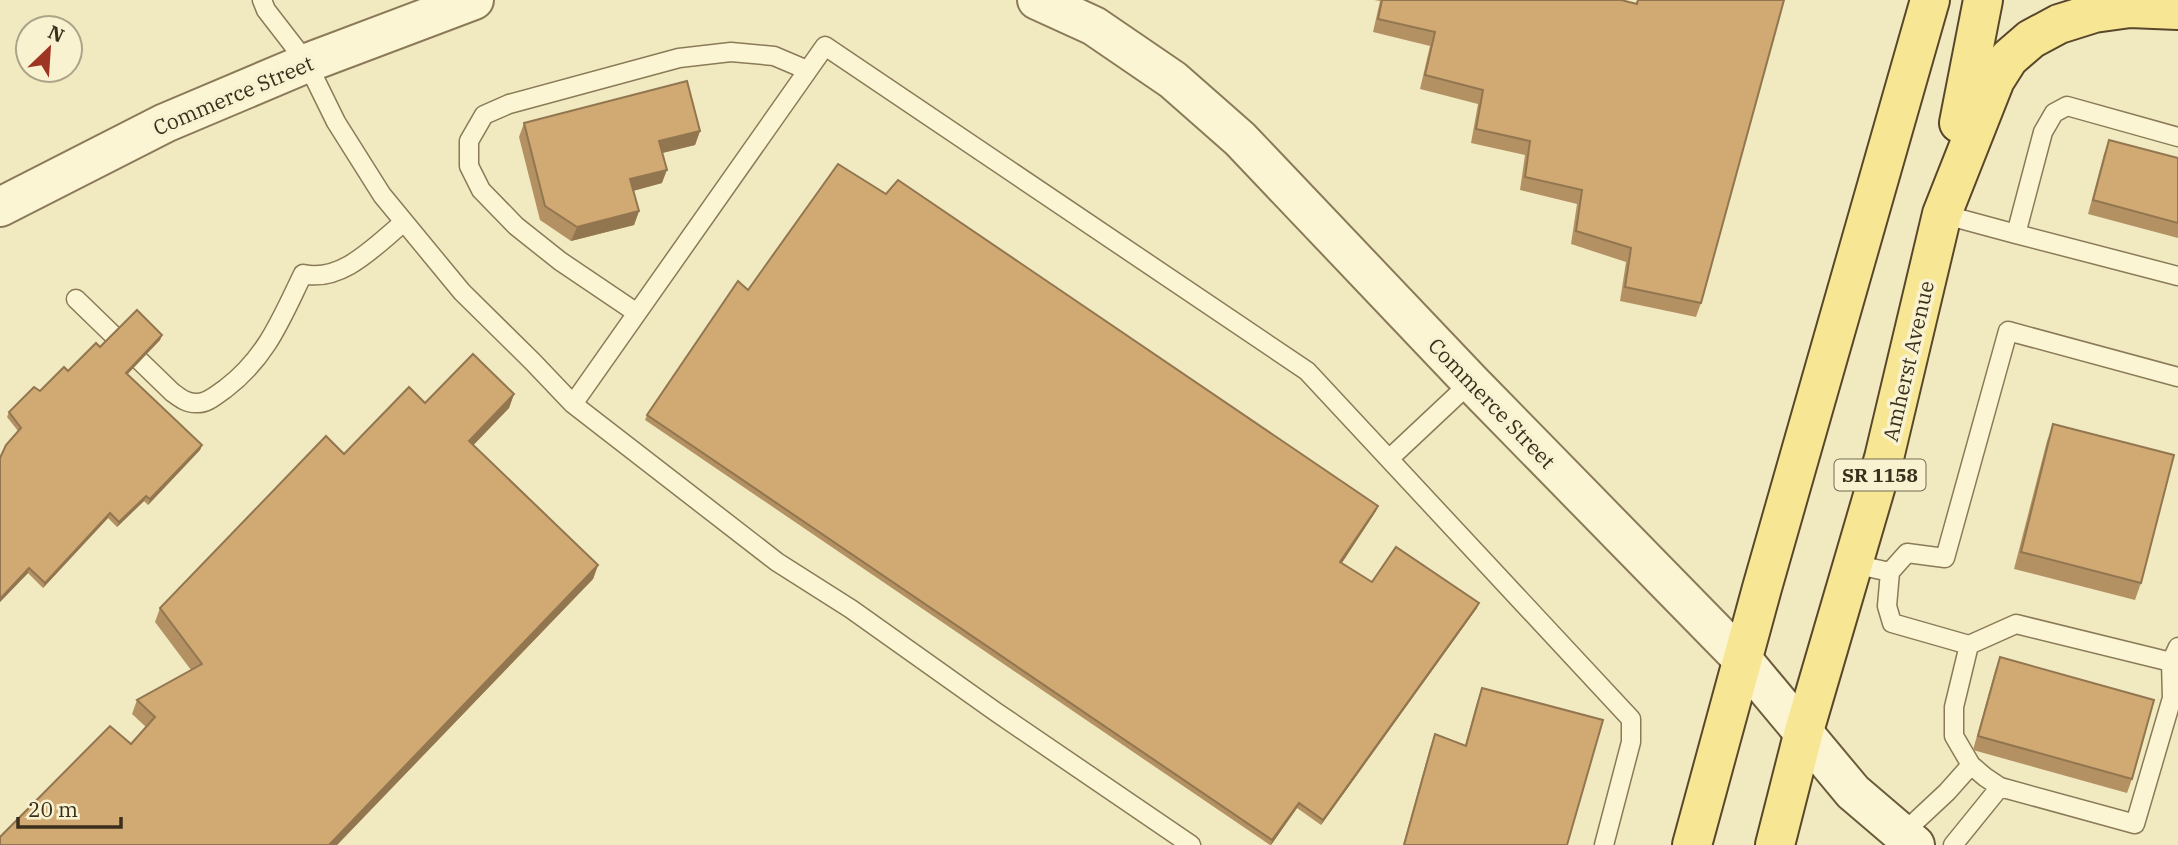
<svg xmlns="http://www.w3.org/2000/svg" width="2178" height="845" font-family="'IBM Plex Serif',serif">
<rect width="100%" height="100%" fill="#f1eac0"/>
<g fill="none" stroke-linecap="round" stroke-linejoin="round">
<defs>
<path id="service" d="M262,0L266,10L307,63L336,122L382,195L462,292L533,362L573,404L777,562L851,609L996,712L1191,845
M1942,214L2016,234L2043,132L2054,113L2067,106L2178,137
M2016,234L2178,276
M76,299L172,392C180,398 186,403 196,403C207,404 216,395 225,389C267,357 281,319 303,274C342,283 376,245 404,222
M637,313L560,261L516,226L481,190L469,166V141L484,115L509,104L679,58L731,52L774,56L807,70
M573,404L825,46L1307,371L1631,719V742L1604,845
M1390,458L1471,382
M1853,564L1890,572L1907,553L1945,558L2008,331L2178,377
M1890,572L1887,606L1892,623L1969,645L2016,624L2171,662
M1969,645L1954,707V736L1971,765L1985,777L2000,787L2135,824L2172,698L2171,662L2178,647
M1902,834L1947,792L1971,765
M1953,845L2000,787"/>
<path id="tertiary" d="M1037,0L1094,26L1173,80L1240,139L1471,382L1742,659
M0,207L165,123L307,63L474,0"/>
<path id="secondary" d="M1742,659L1853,792L1915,845"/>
<path id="primary" d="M1959,123L1983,0
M1692,845L1762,588L1930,0
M1775,845L1804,731L1884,458L1942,214L1995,80L2009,58L2031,39L2059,24L2094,13L2130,8L2178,10"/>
</defs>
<!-- service casing -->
<use href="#service" stroke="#8b7a57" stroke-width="21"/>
<!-- tertiary casing -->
<use href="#tertiary" stroke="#8b7a57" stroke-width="42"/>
<!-- secondary casing -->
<use href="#secondary" stroke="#6c5b3a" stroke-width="42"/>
<!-- primary casing -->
<use href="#primary" stroke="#58472b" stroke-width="42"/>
<!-- service -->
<use href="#service" stroke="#fbf5d4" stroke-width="18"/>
<!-- tertiary -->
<use href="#tertiary" stroke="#fbf5d4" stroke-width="38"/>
<!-- secondary -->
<use href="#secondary" stroke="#fbf5d4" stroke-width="38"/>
<!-- primary -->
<use href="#primary" stroke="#f7e795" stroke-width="38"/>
</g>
<!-- wall -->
<path fill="#b49163" d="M1374,0H1621L1636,4L1637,0H1784L1701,303L1696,317L1620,301L1626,262L1571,244L1577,204L1520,190L1525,155L1471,143L1478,104L1420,89L1430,46L1373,32L1380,1Z
M524,123L700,131L695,145L662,153V183L633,191L639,211L634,225L571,241L540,220L519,137Z
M2109,140L2178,158V238L2088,214L2104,154Z
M748,290L1376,511L1342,563L1372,582L1477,608L1321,825L1297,808L1271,845H1270L645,420L647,415Z
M162,335L160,340L127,374L202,445L200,450L148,505L144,501L117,527L108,518L43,588L28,573L0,602V458L18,431L7,417L9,412L40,391L100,347Z
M514,394L509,408L473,445L598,565L593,579L337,845H0L131,744L146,727L132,714L137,700L191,670L155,622L160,608L344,454L425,403Z
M2053,424L2141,583L2135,600L2014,569L2047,441Z
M2000,657L2132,779L2127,793L1973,750L1995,671Z
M1482,688L1567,845H1403L1430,748L1435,734L1465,745L1477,702Z"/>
<!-- shaded-wall -->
<path fill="#927650" d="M700,131L695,145L654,155L659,141Z
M667,170L662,183L625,193L630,179Z
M639,211L634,225L571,241L577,227Z
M162,335L160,340L124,378L126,373Z
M514,394L509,408L464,455L469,441Z
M202,445L200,450L148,505L150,499Z
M146,496L144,501L117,527L119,522Z
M1378,506L1376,511L1339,567L1340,562Z
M110,513L108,518L43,588L45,583Z
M598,565L593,579L337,845H329Z
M29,568L28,573L0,602V599Z
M1479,603L1477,608L1321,825L1323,820Z
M1299,803L1297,808L1271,845L1272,840Z"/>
<!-- building -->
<path fill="#d1a973" stroke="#927650" stroke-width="2" d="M1382,0H1621L1637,4L1638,0H1784L1701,303L1625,287L1631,248L1576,231L1582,190L1525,177L1530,141L1476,129L1483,90L1425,75L1435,32L1378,19Z
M687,81L700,131L659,141L667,170L630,179L639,211L577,227L545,206L524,123Z
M2109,140L2178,158V223L2093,200Z
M838,164L886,194L898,180L1378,506L1340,562L1372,582L1396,547L1479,603L1323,820L1299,803L1272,840L647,415L738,281L748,290Z
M137,310L162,335L126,373L202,445L150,499L146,496L119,522L110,513L45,583L29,568L0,599V458L6,445L21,428L9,412L34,387L40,391L64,367L68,371L96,343L100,347Z
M473,354L514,394L469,441L598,565L329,845H0V837L110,726L131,744L155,717L137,700L202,664L160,608L326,436L344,454L409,387L425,403Z
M2053,424L2174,455L2141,583L2021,552Z
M2000,657L2154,700L2132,779L1978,736Z
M1482,688L1603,720L1567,845H1404L1435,734L1466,746Z"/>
<g text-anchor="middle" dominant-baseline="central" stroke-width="7" stroke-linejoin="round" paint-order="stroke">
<!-- shield labels -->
<rect fill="#f8f2d0" stroke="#726a52" stroke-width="2" x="1834.5" y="459.5" width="91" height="31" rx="5"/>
<g font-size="19" font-weight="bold" fill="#392f1c">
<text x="1880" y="475">SR 1158</text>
</g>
<!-- street labels -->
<g font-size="21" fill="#392f1c" stroke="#f8f2d0">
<text transform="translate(233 95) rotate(-23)">Commerce Street</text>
<text transform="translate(1908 361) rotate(-77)">Amherst Avenue</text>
<text transform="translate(1492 403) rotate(46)">Commerce Street</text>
</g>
</g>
<!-- north arrow -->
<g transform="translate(49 49) rotate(25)"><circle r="33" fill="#f8f2d0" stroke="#aca488" stroke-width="2"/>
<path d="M0-5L12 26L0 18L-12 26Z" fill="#9e3523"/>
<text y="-10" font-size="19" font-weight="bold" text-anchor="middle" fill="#392f1c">N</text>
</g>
<!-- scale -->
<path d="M18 817v10h103v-10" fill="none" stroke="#392f1c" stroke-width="3.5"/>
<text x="28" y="817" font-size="21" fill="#392f1c" stroke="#f8f2d0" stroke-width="5" paint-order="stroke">20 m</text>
</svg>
